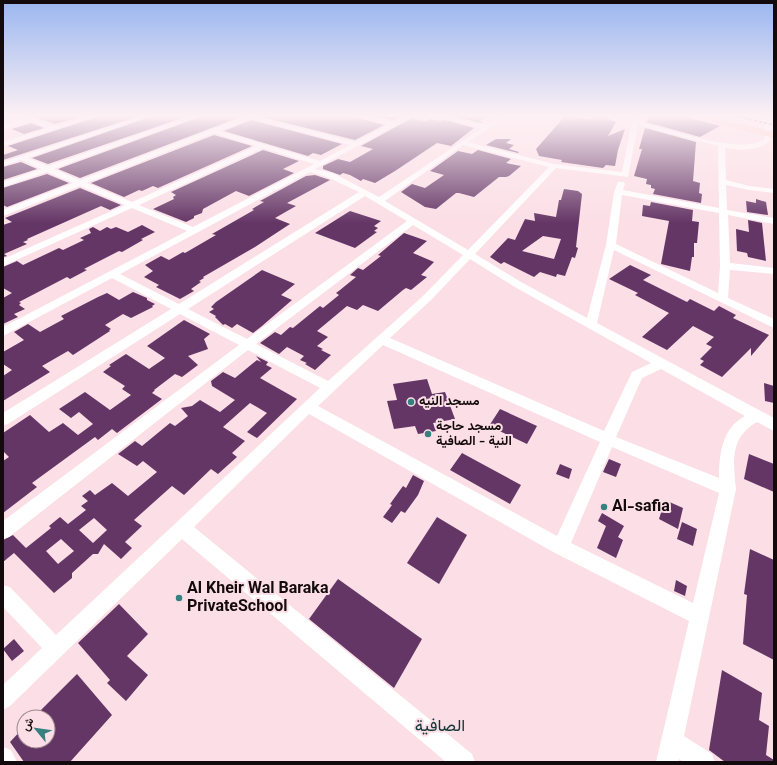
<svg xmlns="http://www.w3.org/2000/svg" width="777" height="765" font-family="Georgia,Vazirmatn,serif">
<rect width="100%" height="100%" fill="#fbdee6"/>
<!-- building -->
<path fill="#643666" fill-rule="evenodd" d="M31,116H85L55,124Z
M98,116H139L3,160V155L18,150L8,146L97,117Z
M151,116H188L48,164L32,158L150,117Z
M200,116H243L80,178L58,169L200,117Z
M258,116H356L358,118L384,125L355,140Z
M371,116H402L393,120Z
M451,116H488L479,121L483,122L482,123Z
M565,116L593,119L595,116H608L606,118L616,122L608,136L625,129L618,150L615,166L606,165L603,168L561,162L562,160L539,156L536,149Z
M648,116L666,117L669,116H683L720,126L700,137L646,122L649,119Z
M412,118L424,121L431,119L441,121L442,119L474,128L451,146L437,143L395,171L375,183L363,179L361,181L350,175L343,173L340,175L323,169V166L338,159L350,162L373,149L361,146Z
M251,120L342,144L321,155L313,153L308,156L224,131Z
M31,123L44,128L24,134L12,129Z
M645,128L696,142L693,181L700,183L699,193L702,194L701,203L653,194L655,189L651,188V185L646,184L647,179L634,176L642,149H639Z
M214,135L252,146L158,188L153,186L142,191L139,190L124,197L91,183Z
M496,139H511L506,143L514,145L509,149L519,152L518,153L486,145Z
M263,150L299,161L283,169L294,173L249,196L236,191L203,209L202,213L194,216V218L186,222L153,209L174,199L173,197L176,195L171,192Z
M478,150L511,159L506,163L521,166L509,176L506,177H499L474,197L459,193H456L436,209L425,207L401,192L412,184L425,188L444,175L430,171L458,151L472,154Z
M21,162L37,169L3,180V167Z
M47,174L69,183L7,207L3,205V188Z
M315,175L330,180L287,203L296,206L275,218L290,224L255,247L203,277L204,278L199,281L201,282L191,289L194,291L180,299L156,287L159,285L144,277L153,271L145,265L161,256L169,260L183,252L185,253L216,235L212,234L254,210L252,209L264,202L260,201L306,176Z
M80,188L121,205L110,210L101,206L27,239L28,240L23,242L27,244L4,254L7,256L3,257V225L12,222L5,218Z
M564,189L578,191L582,194L576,247L578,248L575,258L572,257L565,276L557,274L556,277L540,272L534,277L504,262L501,264L490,257L508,238L515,240L525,219L535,221L534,213L556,217L559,200H561ZM543,236L561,239L554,259L522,251Z
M756,199L766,202L768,215L747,212L746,201L756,203Z
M651,202L693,210L692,221L699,222L697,243H694V257H692L690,271L661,264L669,221L642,216L643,205L650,206Z
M350,211L381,221L374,226L378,228L374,231L377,232L355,248L315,233Z
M748,220L762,223L766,261L748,257L747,253L737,251L736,229L749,232Z
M142,225L155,232L141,239L143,240L122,252L119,251L84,269L87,270L70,279L67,277L19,302L21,303L19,305L25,309L14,314L18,317L3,324V298L12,293L3,288V267L17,261L23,265L59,248L63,250L84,240L80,238L91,233L89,229L93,227L100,231L107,227L111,229L116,227L128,232Z
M404,233L427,241L413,253L434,262L421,275L427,277L411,290L406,288L403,290L378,311L363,305L357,310L347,306L317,331L328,337L317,346L323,349L321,350L331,355L315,370L305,364L307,363L300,360L304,356L287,347L279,354L260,343L275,332L281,335L290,327L293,328L320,306L323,308L339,295L336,293L340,290L356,277L350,275L358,268L363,270L381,256L378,255Z
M630,265L651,275L643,280L687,302L690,299L714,311L719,306L736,315L733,318L769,335L751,356V348L722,377L700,365L704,361L700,359L712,347L706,344L714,337L693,326L667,350L642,337L669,313L635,295L638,293L609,279Z
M262,270L295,284L281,295L292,300L262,326L253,333L237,324L232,328L225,324L223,325L215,317L216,316L209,312L214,309L211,307L216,302Z
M133,292L147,298V300L155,304L152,306L153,307L131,318L123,314L105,325L111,329L109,330L110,331L73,355L68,351L42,366L50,372L3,401V376L12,370L3,364V352L24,340L14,332L28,324L40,332L64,319L61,316L98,297L107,293L119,300Z
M184,320L210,334L204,339L208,349L188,356L198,365L182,377L175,374L154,390H155L152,393L162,399L117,433L112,429L98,440L95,437L32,483L37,487L3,513V461L9,457L3,451V433L30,415L49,432L63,423L78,435L93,424L79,412L71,418L59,409L85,392L110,410L131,395L122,389L125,386L103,372L111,366L109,365L126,354L149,369L165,358L147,346Z
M256,356L268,362L266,365L272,368L260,378L297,399L257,438L247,432L267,413L250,403L223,427L245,441L232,453L237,457L218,474L211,469L184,495L172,486L163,494L134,520L142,526L125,542L132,548L121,559L104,544L98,554H93L72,573V578L54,593L14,553L3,562V540L13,535L26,548L51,528L49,526L60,517L68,524L86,510L81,506L88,501L82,496L90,490L95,495L112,483L128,496L157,472L143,461L137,466L118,454L135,441L142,446L170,423L175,426L188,416L181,408L192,406L200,400L220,412L235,400L212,386L211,381L223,372L235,378L257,360L261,362ZM94,518L107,530L93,543L79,530ZM61,539L74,551L58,564L46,551Z
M427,379L432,394L445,392L455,419L433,423L436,431L418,434L415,426L394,429L387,401L397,400L393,384Z
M764,383L774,386V403L765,401Z
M500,409L537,426L527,444L489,426Z
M462,453L521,485L510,504L450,470Z
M749,454L774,464V492L744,479Z
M609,459L621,464L616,477L603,472Z
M560,464L572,469L569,479L556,474Z
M413,475L424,481L418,495L405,513L401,511L392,523L383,517L392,505L390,504L403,486L406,488Z
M665,500L683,508L678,529L659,519Z
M602,513L624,526L618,537L623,540L616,558L597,548L606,526L598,521Z
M437,517L467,535L439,584L407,563Z
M682,522L697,529L693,546L677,539Z
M750,549L774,560V660L743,644L747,595L744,594Z
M338,579L422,639L394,688L309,619Z
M676,580L687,586L685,596L674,591Z
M119,604L148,634L127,656L148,675L126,701L107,683L110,680L78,643Z
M14,639L24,651L12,661L3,649Z
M722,670L762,693L759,720L769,726L766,755L774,760V762H725L709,750Z
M77,674L112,715L70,762H24L10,742L24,727V741H48V717H34Z"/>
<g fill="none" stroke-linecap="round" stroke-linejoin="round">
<!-- service -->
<path fill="#fff" fill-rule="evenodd" d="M763,116L774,117V119L764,117Z"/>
<!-- minor -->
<path fill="#fff" fill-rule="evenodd" d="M20,116C33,114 44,126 55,126C69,126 82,114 97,116L3,146V142L48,128L31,121L3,129V125L25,119Z
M142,116H150L28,158L48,166L191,116H199L54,169L80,180L246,116H254L355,142L388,125L358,117L357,116H366L393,122L405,116H412L411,117L315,169L333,173L379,197L482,128L438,117L437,116H446L486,125L501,116H508L468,142L554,164L622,172L633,116H639L638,121C665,128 742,156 765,139L764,132H768L770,134V141C757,152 740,150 725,148L726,180L749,186L774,189V193L749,190L726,185L727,210L774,218V224L728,215L730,263L774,268V274L730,270L728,298L774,319V328L614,250L597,323L774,418V431L757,422C730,437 733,462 736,489L684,736L712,754L715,762H684L679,759L678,762H656L689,621L555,553L309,414L194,527L472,754L475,762H446L182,539L10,706L3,710V685L42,648L3,607V585L10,587L56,635L320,388L248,350L9,537L3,539V521L239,345L180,314L8,424L3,425V413L171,309L112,278L3,336V327L187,231L132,208L3,266V259L125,205L80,186L3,216V210L73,183L47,172L3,187V182L41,169L21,160L3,166V162ZM251,118L350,145L320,161L220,131ZM638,125L718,146L719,208L623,190L625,184L624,182H618L614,192L606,245L587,318L521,282L475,254L556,168L628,177ZM214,133L256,146L132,202L87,183ZM463,145L549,167L468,250L385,201ZM263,148L314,164L193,227L139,205ZM310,172L327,177L359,192L179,304L120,274ZM622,195L719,213L720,266L718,293L616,244ZM365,196L407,221L247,339L188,309ZM413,225L463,255L423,296L328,381L256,344ZM470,259L513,286L651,363L632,372L604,431L390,338L431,300ZM383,345L600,442L557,536L318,406ZM661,369L745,416C722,428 719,454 719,478L616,437L642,378ZM612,447L719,493L693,603L571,543Z
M3,747L11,750L17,762H3Z"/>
<!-- tertiary -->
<path fill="#fff" fill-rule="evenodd" d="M760,116H768L773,124L769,135H763L762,133L765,124Z"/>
<!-- primary -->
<path fill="#ffc4b9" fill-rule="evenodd" d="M694,116H709L774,132V138L695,118Z"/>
<!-- rail -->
<path stroke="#302529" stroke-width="1.5" stroke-dasharray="2.5 2.5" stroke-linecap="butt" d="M735,116L774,125"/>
</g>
<!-- sky -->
<linearGradient id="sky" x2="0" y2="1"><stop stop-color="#9ab6f0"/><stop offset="0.52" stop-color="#fdf0f4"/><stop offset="1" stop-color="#fdf0f4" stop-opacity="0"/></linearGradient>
<rect width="777" height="223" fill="url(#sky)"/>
<!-- markers -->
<g fill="#378080" stroke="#fbdee6" stroke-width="1.5">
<circle cx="411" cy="402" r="4"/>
<circle cx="428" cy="434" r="4"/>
<circle cx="604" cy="507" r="4"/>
<circle cx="179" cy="598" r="4"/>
</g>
<g text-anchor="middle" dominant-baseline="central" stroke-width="4" stroke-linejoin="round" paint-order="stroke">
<!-- poi labels -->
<g font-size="13" font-weight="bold" fill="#130a0d" stroke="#fbdee6" text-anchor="start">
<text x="419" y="402">مسجد النيه</text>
<text x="436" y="427">مسجد حاجة<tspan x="436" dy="15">النية - الصافية</tspan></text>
</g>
<!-- near-poi labels -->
<g font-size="16" font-weight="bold" fill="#130a0d" stroke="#fbdee6" text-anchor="start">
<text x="612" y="507">Al-safia</text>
<text x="187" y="589">Al Kheir Wal Baraka<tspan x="187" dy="18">PrivateSchool</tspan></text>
</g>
<!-- near-neighbourhood labels -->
<g font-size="17" fill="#133636" stroke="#fbdee6">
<text x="440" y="727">الصافية</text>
</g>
</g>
<!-- border -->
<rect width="777" height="765" fill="none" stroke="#130a0d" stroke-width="8"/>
<!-- north arrow -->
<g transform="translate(36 729) rotate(299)"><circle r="19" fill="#fbdee6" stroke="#9e898f"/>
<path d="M0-3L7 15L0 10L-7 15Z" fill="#378080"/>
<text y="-6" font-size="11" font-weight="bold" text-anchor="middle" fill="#130a0d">ش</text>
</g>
</svg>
